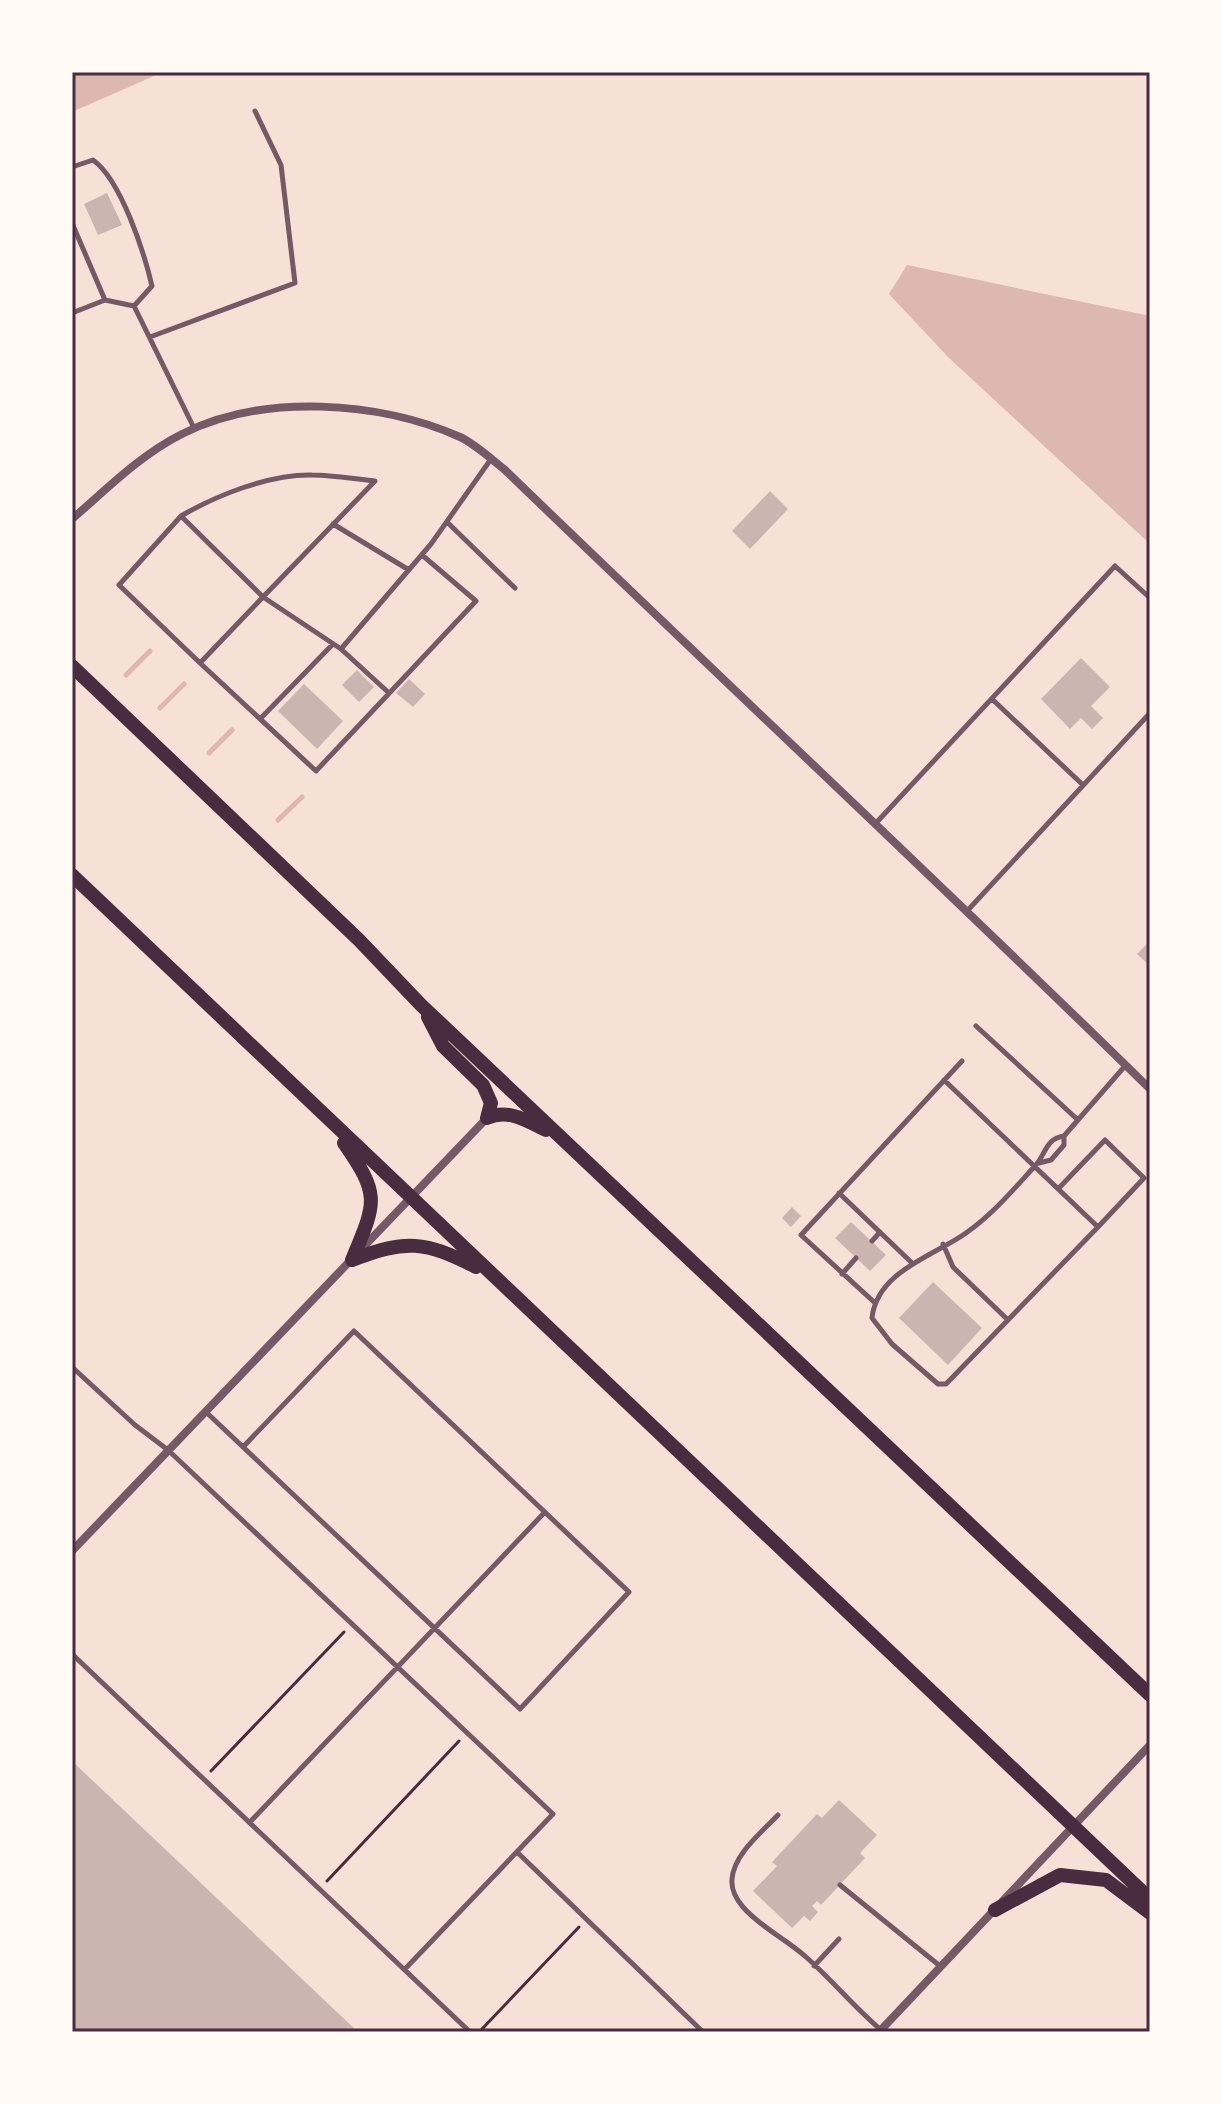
<svg xmlns="http://www.w3.org/2000/svg" width="1222" height="2104" font-family="Lora,serif">
<rect width="100%" height="100%" fill="#f7e1d7"/>
<!-- water -->
<path fill="#dcb8b0" d="M72,72H163L72,112Z
M907,265L1150,316V544L948,357L889,294Z"/>
<g fill="none" stroke-linecap="round" stroke-linejoin="round">
<!-- stream -->
<path stroke="#dcb8b0" stroke-width="5" d="M126,675L150,651
M160,708L184,684
M209,753L232,730
M278,820L302,797"/>
</g>
<!-- building -->
<path fill="#ccb4b1" d="M107,193L122,225L98,235L84,204Z
M770,491L788,509L750,549L732,531Z
M1081,658L1110,687L1091,706L1103,718L1092,729L1081,718L1070,729L1041,699Z
M357,670L374,687L359,702L342,685Z
M409,679L425,694L413,707L396,693Z
M304,684L343,721L317,749L278,711Z
M1150,941V966L1137,954Z
M792,1207L801,1216L791,1227L782,1218Z
M851,1222L886,1255L870,1271L835,1238Z
M933,1282L982,1328L948,1365L899,1318Z
M72,1761L358,2032H72Z
M839,1800L877,1835L860,1853L865,1858L821,1905L817,1901L812,1906L818,1912L810,1921L804,1916L792,1928L753,1891L777,1866L772,1862L817,1814L822,1818Z"/>
<g fill="none" stroke-linecap="round" stroke-linejoin="round">
<!-- path -->
<path stroke="#4a2c40" stroke-width="3" d="M211,1771L344,1632
M327,1881L459,1741
M482,2029L579,1927"/>
<!-- service -->
<path stroke="#755966" stroke-width="5" d="M72,167L93,160C121,180 144,252 152,286L134,306
M72,223L105,300
M72,313L105,300L134,306L194,428
M150,337L295,283L281,165L255,111
M181,516L119,585L200,663L263,597L181,516C217,495 270,474 312,475C333,475 354,479 375,481L263,597L341,649L431,544L491,459
M447,522L515,588
M333,524L409,570
M341,649L389,693
M200,663L316,771L476,601L422,555
M992,699L1083,785
M260,719L333,644
M876,823L1115,566L1150,598
M968,910L1150,713
M976,1026L1078,1120
M944,1080L1098,1227L946,1384H938L892,1344L872,1318C877,1271 934,1256 966,1233C992,1215 1013,1190 1034,1167C1046,1156 1044,1139 1064,1136L1125,1066
M1039,1163L1051,1160L1064,1145V1136
M1058,1189L1105,1140L1144,1178L1098,1227
M839,1193L911,1262
M872,1241L880,1232
M943,1244L953,1267L1008,1320
M842,1274L856,1258
M874,1302L801,1235L962,1061
M72,1367L135,1425L168,1450L553,1814L405,1969
M206,1412L243,1447L520,1709L629,1592L354,1331L243,1447
M72,1654L470,2032
M778,1815C762,1832 734,1854 732,1879C731,1889 736,1899 743,1907C760,1927 786,1939 806,1957C832,1980 854,2007 881,2030
M250,1822L545,1512
M517,1852L703,2032
M840,1885L940,1966
M814,1966L839,1939"/>
<!-- minor -->
<path stroke="#755966" stroke-width="8" d="M72,519C107,489 140,455 182,434C262,393 380,401 460,437C475,444 490,458 504,469C718,676 937,880 1150,1089
M72,1551L487,1118
M879,2032L1150,1745"/>
<!-- secondary -->
<path stroke="#4a2c40" stroke-width="14" d="M72,666L359,940L421,1005L1150,1695
M72,875L1150,1899
M428,1017L443,1046L483,1085L491,1103L487,1118
M487,1118C508,1108 527,1121 546,1130
M344,1143C381,1196 376,1202 352,1260
M352,1260C406,1239 425,1241 476,1267
M995,1910L1060,1875L1106,1880L1150,1913"/>
</g>
<!-- border -->
<rect width="1222" height="2104" fill="none" stroke="#fffaf5" stroke-width="148"/>
<rect x="74" y="74" width="1074" height="1956" fill="none" stroke="#4a2c40" stroke-width="3"/>
</svg>
